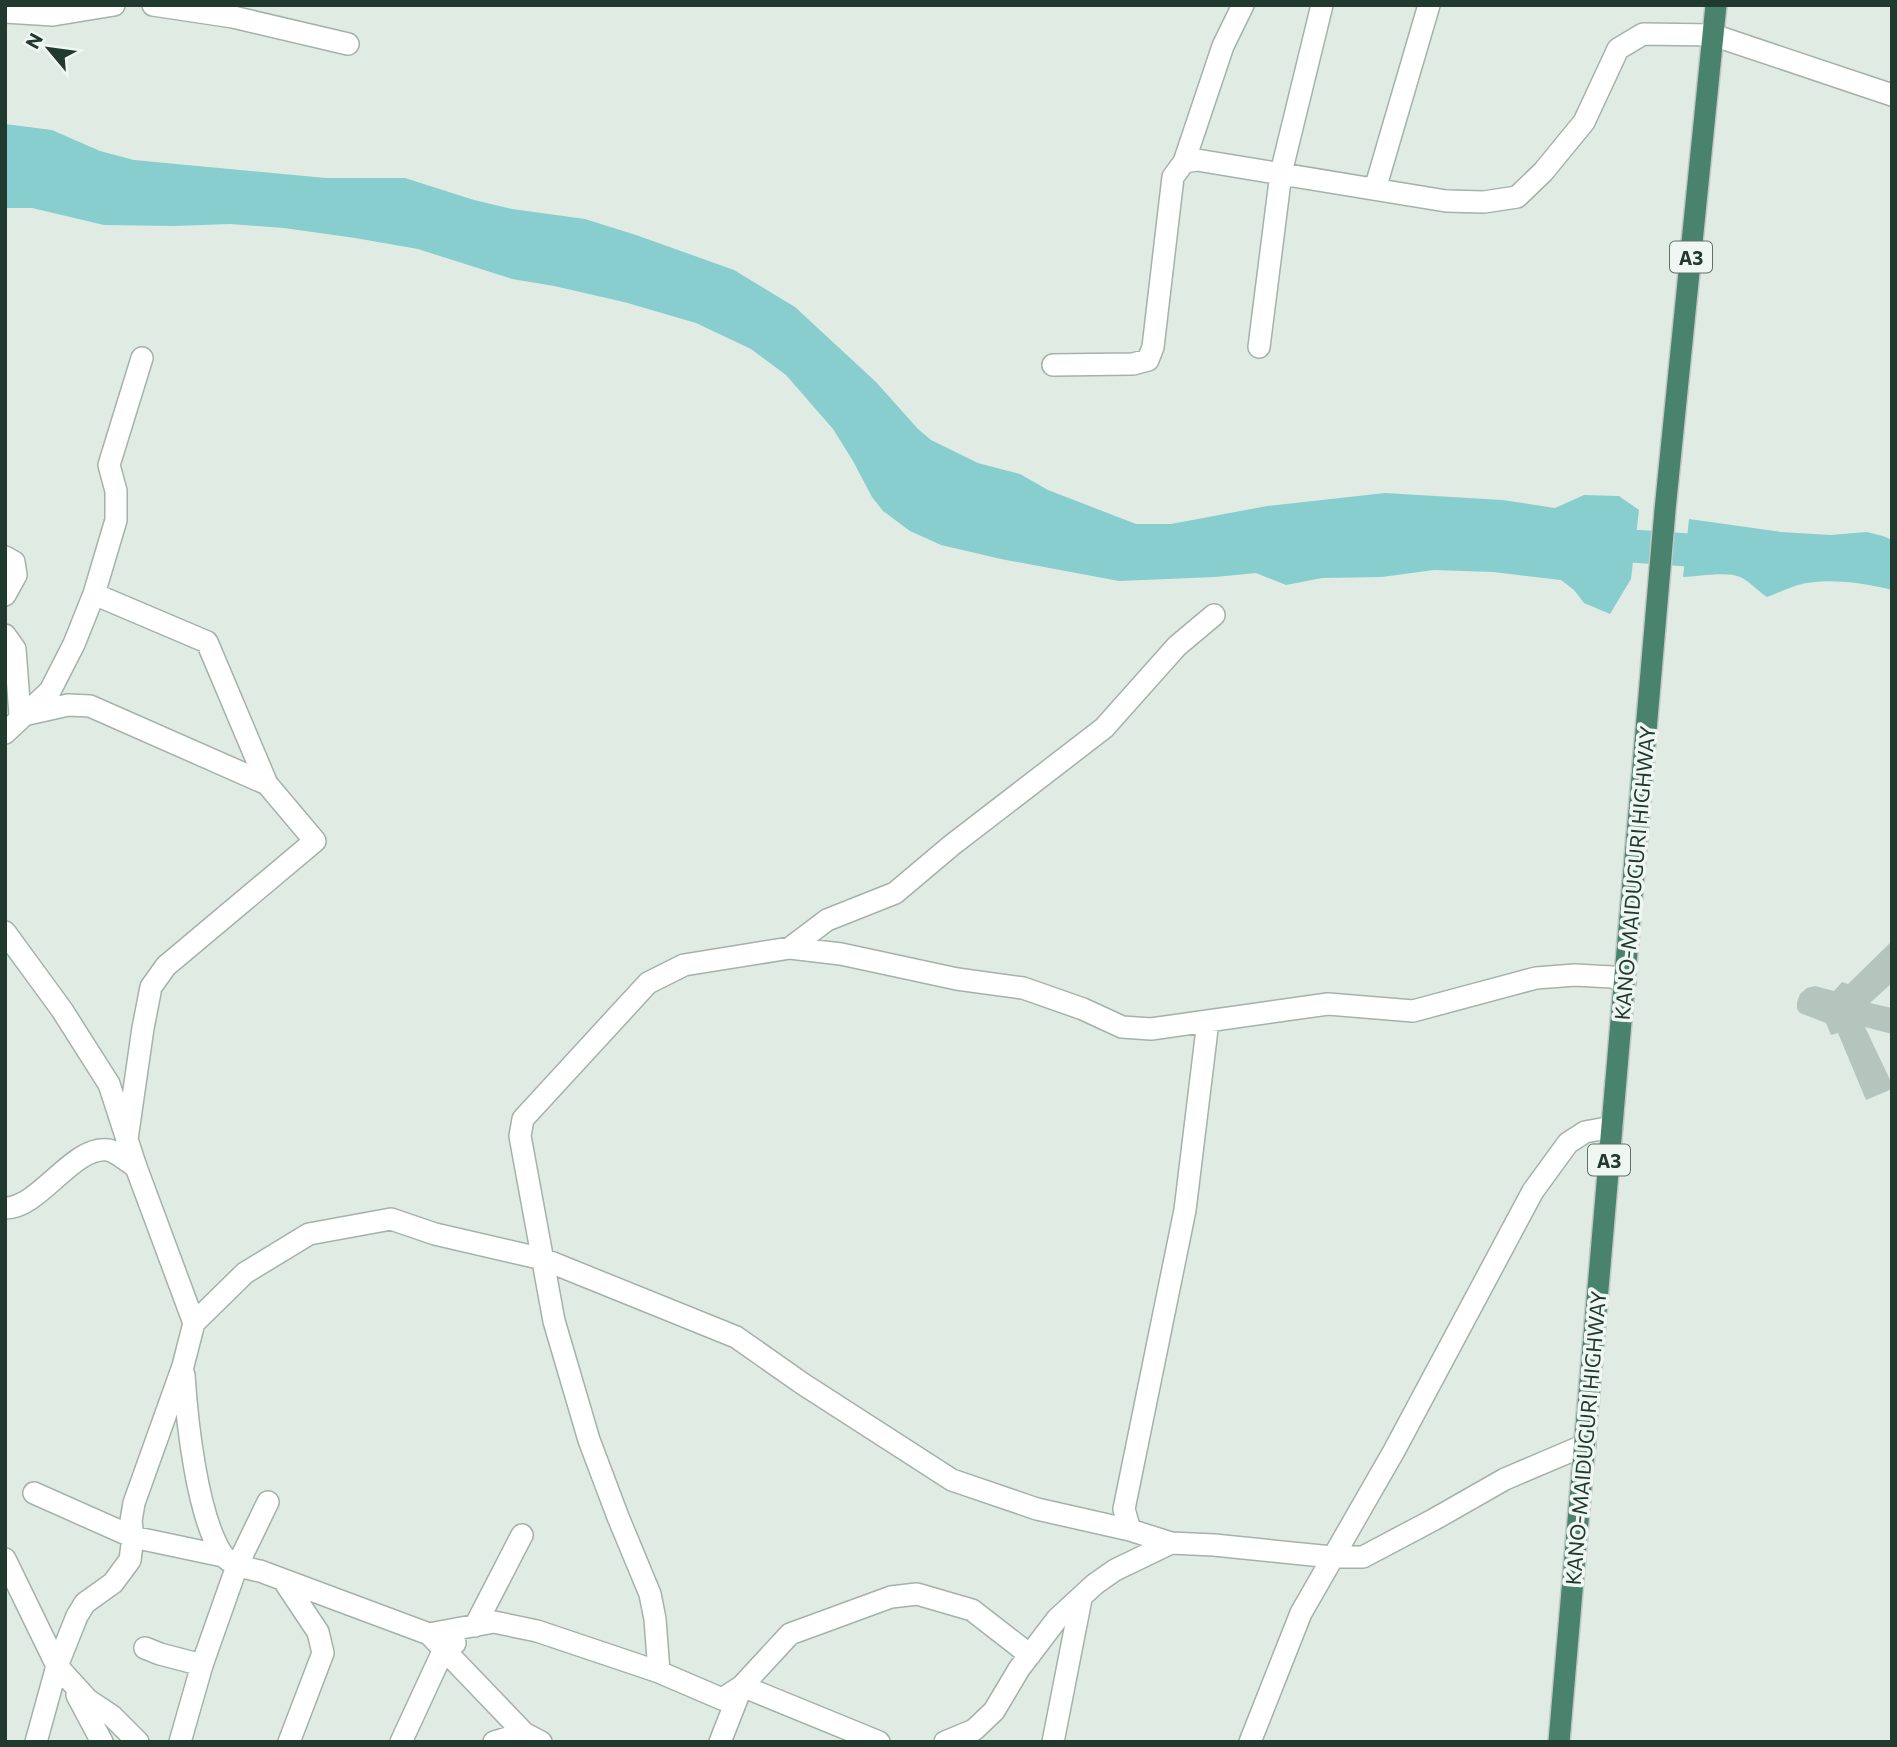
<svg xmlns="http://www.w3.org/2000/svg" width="1897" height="1747" font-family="Commissioner,sans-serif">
<rect width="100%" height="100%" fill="#e0ebe4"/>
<!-- water -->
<path fill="#88cecf" d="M5,124L52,130L100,151L134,160L326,178H405L474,200L512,209L585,219L636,235L734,270L795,307L876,382L918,429L931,440L978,463L1020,474L1048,490L1136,524H1171L1267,506L1385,493L1502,500L1555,508L1584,495L1619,496L1639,510L1631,579L1610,614L1584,603L1574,590L1561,580L1493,572L1434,570L1382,577L1322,578L1286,585L1256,573L1215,577L1119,581L1001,559L941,545L910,531L883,511L872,497L853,461L833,429L786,375L751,349L696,323L624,302L554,286L512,279L418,249L355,238L284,228L230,224L174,226L104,225L32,208H5Z
M1689,519L1781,532L1831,535L1867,532L1883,536L1892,540V590C1866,583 1825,577 1798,585C1788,588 1778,593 1767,597C1759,592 1748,580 1740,577C1726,571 1698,577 1683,577Z"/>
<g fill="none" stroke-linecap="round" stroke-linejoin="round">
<!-- river -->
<path stroke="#88cecf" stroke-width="33" d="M1591,543L1729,553"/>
</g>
<!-- building -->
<path fill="#b5c5bd" d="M1892,941V983L1870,1003L1892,1008V1034L1865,1027L1892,1084V1089L1866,1100L1838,1033L1831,1035L1826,1023L1800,1013L1797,1009V1002L1800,994L1807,988L1815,986L1834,991L1842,982L1848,984Z"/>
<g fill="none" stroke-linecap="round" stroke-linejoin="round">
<defs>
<path id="minor" d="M153,5L233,17L348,44
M5,12L53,15L114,5
M1184,162L1223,46L1243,5
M1375,189L1429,5
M1259,347L1281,173L1322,5
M1053,365L1133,364L1148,360L1153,347L1173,177L1184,162L1197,160L1446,201L1484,202L1517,197L1543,172L1584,122L1618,49L1643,34L1713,35L1892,95
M5,557L14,562L16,575L5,595
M94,594L207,642L267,784L315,841L166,966L151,987L143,1028L127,1139
M5,635L15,649L20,715
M28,714L68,705L90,706L267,784
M5,733L50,691L74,644L94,594L116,520V491L109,465L142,358
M5,932L62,1010L109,1084L136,1167L194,1323
M790,948L827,920L895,893L952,845L1104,728L1177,646L1214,615
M5,1208C40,1208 73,1145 108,1150C116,1151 128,1162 136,1167
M184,1375C187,1422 197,1515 222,1554C231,1566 247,1568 260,1571L429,1634L524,1733L541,1742
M34,1493L133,1537L223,1556
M1130,1530L1124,1509L1185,1210L1208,1021
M5,1559L57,1666L88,1700L112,1716L138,1742
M284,1581L318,1632L323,1653L289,1742
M475,1626L522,1535
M429,1634L494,1622L537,1631L659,1672L722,1699L742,1686L720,1742
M145,1648L160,1654L202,1665
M659,1672L655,1619L650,1594L618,1517L589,1440L554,1321L520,1136L523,1119L648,983L684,965L790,948L841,954L957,979L1023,988L1083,1009L1122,1027L1151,1029L1328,1004L1413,1011L1536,978L1575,975L1612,977L1625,982
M77,1695L102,1742
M36,1742L57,1666L77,1616L85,1603L113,1583L130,1560L133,1537L131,1521L134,1503L183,1366L194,1323L245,1273L309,1234L391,1219L435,1234L543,1259L736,1337L803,1384L952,1480L1037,1509L1130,1530L1171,1543L1214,1545L1332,1557H1363L1433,1520L1505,1479L1585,1445
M180,1742L202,1665L237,1566L268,1502
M401,1742L444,1649L455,1643
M494,1742L524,1733
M879,1742L742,1686L790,1634L891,1597L917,1594L972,1610L1030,1655
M945,1742L974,1730L994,1711L1019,1669L1057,1619L1095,1584L1115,1570L1171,1543
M1053,1742L1081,1599
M1250,1742L1301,1613L1394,1451L1533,1191L1568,1143L1585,1132L1612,1127"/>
<path id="trunk" d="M1559,1742L1665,510L1716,5"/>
</defs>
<!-- minor casing -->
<use href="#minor" stroke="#a3b2aa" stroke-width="24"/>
<!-- trunk casing -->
<use href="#trunk" stroke="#c1c8c5" stroke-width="24"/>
<!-- minor -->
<use href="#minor" stroke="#fff" stroke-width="21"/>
<!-- trunk -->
<use href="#trunk" stroke="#49826d" stroke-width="21"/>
</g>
<g text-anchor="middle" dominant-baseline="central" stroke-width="7" stroke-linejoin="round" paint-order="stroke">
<!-- shield labels -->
<g fill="#f0f7f3" stroke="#5f736a" stroke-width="2">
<rect x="1670" y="241.5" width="42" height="31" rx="5"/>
<rect x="1588" y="1144.5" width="42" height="31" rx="5"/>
</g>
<g font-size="19" font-weight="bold" fill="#213a30">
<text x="1691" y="257">A3</text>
<text x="1609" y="1160">A3</text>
</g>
<!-- street labels -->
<g font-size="21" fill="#213a30" stroke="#f0f7f3">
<text transform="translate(1634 873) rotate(-85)">KANO-MAIDUGURI HIGHWAY</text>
<text transform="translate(1585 1438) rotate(-85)">KANO-MAIDUGURI HIGHWAY</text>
</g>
</g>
<!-- border -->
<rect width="1897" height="1747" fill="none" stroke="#213a30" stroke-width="14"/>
<!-- north arrow -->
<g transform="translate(49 49) rotate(299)" stroke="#f0f7f3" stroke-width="5" paint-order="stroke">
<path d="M0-5L12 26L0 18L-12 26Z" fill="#213a30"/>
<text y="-10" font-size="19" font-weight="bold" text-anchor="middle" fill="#213a30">N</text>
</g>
</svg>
